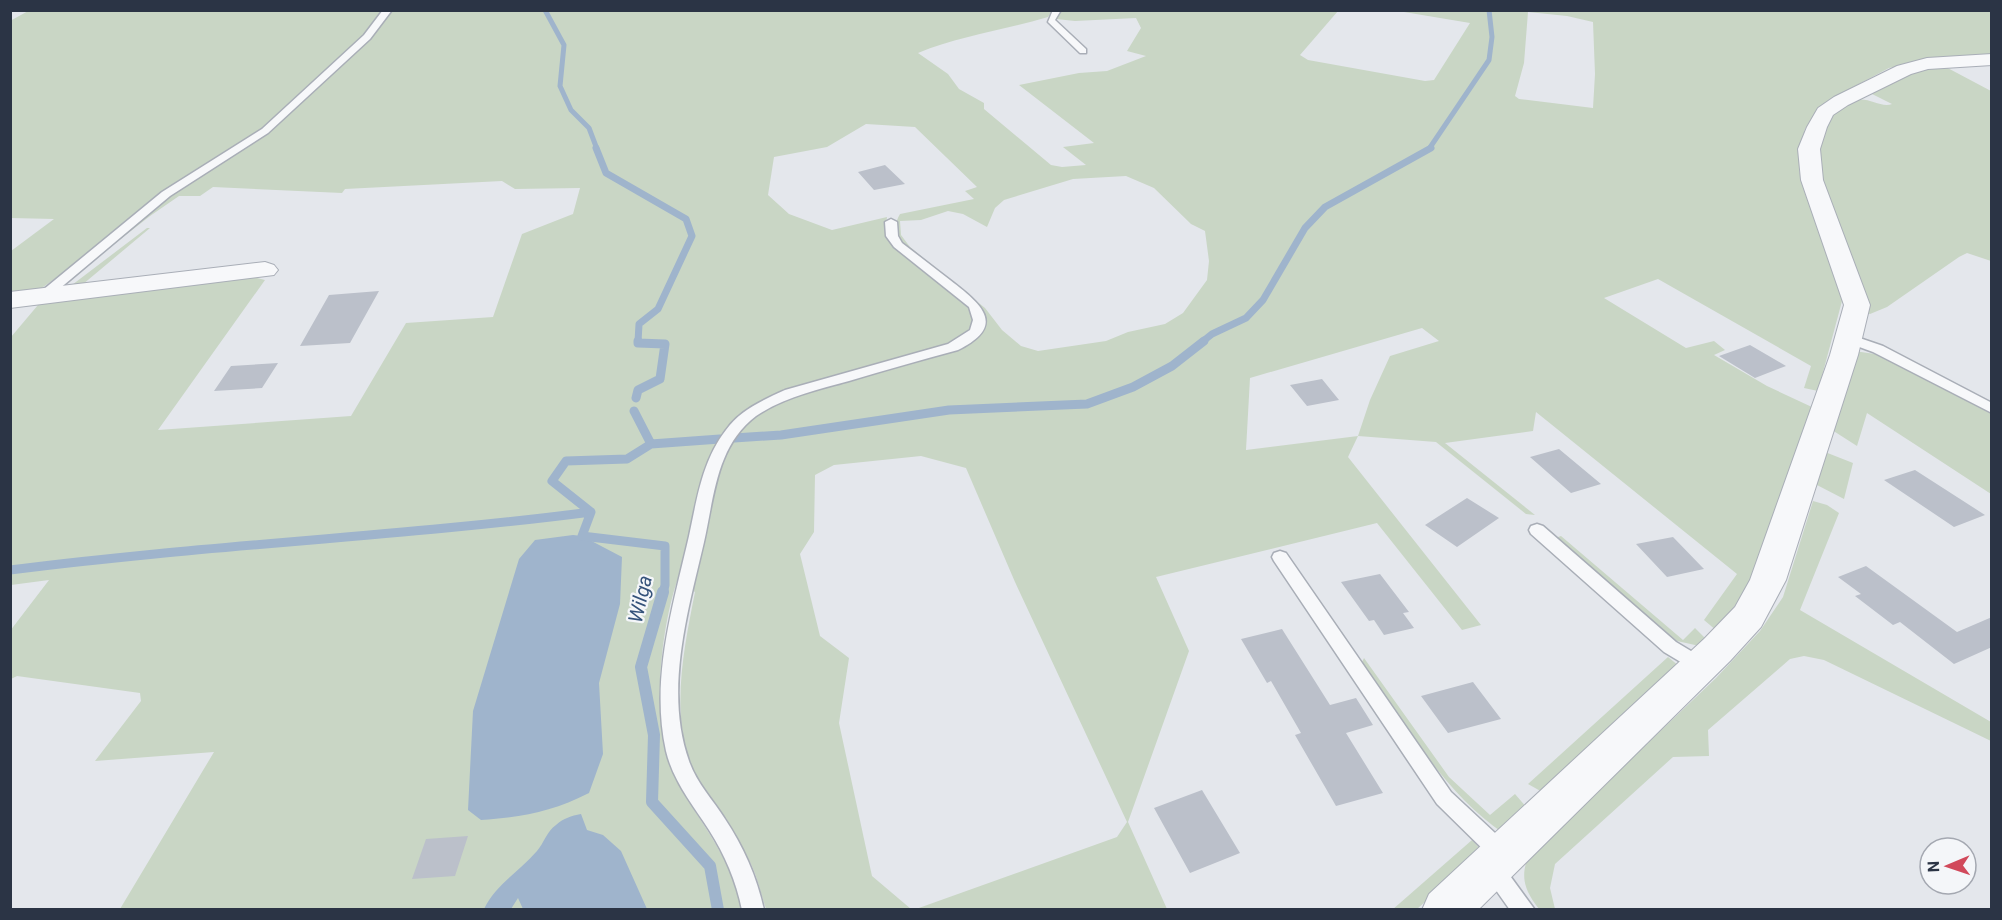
<svg xmlns="http://www.w3.org/2000/svg" width="2002" height="920" font-family="Roboto,sans-serif">
<rect width="100%" height="100%" fill="#e4e7ec"/>
<!-- green -->
<path fill="#c9d6c5" fill-rule="evenodd" d="M30,10L384,11C346,58 298,101 250,139L32,295L11,297V251L54,219L11,218L10,21Z
M392,11H1052L1048,17C1005,30 959,36 918,53L948,74L959,89L984,103V109L1051,165L1062,167L1086,165L1063,147L1094,143L1019,85L1079,73L1107,71L1146,56L1127,51L1141,28L1136,18L1075,21L1056,19L1061,11H1338L1300,55L1308,60L1425,81L1434,80L1470,23L1398,11H1991V56L1915,62L1889,68L1840,94L1818,108L1805,129L1800,149L1799,170L1806,196L1837,272L1842,301L1818,391L1804,388L1811,366L1658,279L1604,298L1686,348L1714,341L1725,350L1714,355L1767,386L1814,408L1755,577L1717,631L1704,620L1737,574L1536,412L1533,431L1445,443L1535,515L1526,514L1436,442L1358,436L1348,457L1481,625L1462,630L1377,523L1156,577L1189,651L1128,822L1167,909H916L1117,837L1127,822L1015,582L966,468L921,456L834,465L815,475L814,532L800,554L820,636L849,658L839,723L872,876L911,909H766C761,894 757,876 750,862C735,832 712,806 696,776C668,721 684,648 695,592L677,581C659,636 650,730 678,783C701,824 734,862 741,909H120L214,752L95,761L141,701L140,693L17,676L11,679L10,631L49,580L11,585V337L38,305L11,308L249,276L265,280L158,430L351,416L406,323L493,317L522,234L573,214L580,188L515,189L502,181L345,189L342,193L213,187L200,196H179L150,216L81,270L173,193L265,135L353,54L377,30ZM1528,12L1567,16L1593,22L1595,74L1593,108L1519,99L1515,96L1524,63ZM866,124L915,127L977,187L965,191L974,199L900,214C893,226 895,235 904,246L982,309C990,331 978,341 959,349L807,393L779,402L734,423C751,406 769,398 791,389L949,345C967,335 980,330 969,308L893,247L885,230L887,217L832,230L789,214L768,195L774,157L827,147ZM1126,176L1154,188L1191,224L1205,231L1209,261L1207,280L1183,313L1165,324L1128,332L1106,341L1038,351L1021,346L1002,330L985,308L910,247L901,235L900,221L921,220L948,211L963,214L987,227L995,208L1004,200L1073,179ZM1422,328L1439,341L1390,356L1370,400L1358,436L1246,450L1250,378Z
M1942,65L1991,91V261L1967,253L1959,257L1887,307L1870,314L1866,313C1856,283 1846,254 1837,225C1830,205 1821,183 1819,162C1817,137 1829,106 1856,100C1869,97 1881,108 1892,104L1870,93L1908,73Z
M147,228H150L82,285L68,288Z
M1854,351L1875,354L1889,359L1991,412V494L1867,413L1857,446L1832,430Z
M1825,452L1853,463L1844,499L1815,484Z
M1813,501L1827,505L1839,513L1800,610L1991,722V741L1824,660L1804,656L1790,659L1708,730L1709,756L1673,757L1555,864L1550,888L1555,909H1539C1525,891 1520,878 1528,857L1716,678L1760,631L1783,597Z
M1561,536L1683,640L1695,628L1705,638L1704,647L1677,641L1555,538Z
M1668,657L1679,666L1544,793L1528,784Z
M1364,658L1449,777L1490,815L1515,794L1528,809L1503,833C1442,791 1404,722 1362,662Z
M1472,840L1482,851L1417,909L1392,910Z"/>
<!-- water -->
<path fill="#9fb4cc" d="M573,535L582,536L622,557L620,604L599,683L603,754L589,793C552,812 522,817 481,820L468,810L473,711L519,559L535,540Z
M581,814L587,830L603,835L621,851L647,909H523L518,898L511,909H484C496,884 519,872 537,851C544,843 547,831 556,825C564,818 571,816 581,814Z"/>
<g fill="none" stroke-linecap="round" stroke-linejoin="round">
<!-- stream-far3 -->
<path stroke="#9fb4cc" stroke-width="5" d="M545,10L564,45L560,86L571,110L589,128L597,149
M1429,149L1489,60L1492,37L1489,10"/>
<!-- stream-far2 -->
<path stroke="#9fb4cc" stroke-width="7" d="M596,148L606,173L686,219L692,236L658,309L639,324L638,342
M1202,342L1212,334L1246,318L1263,300L1305,228L1325,207L1431,148"/>
<!-- stream-far1 -->
<path stroke="#9fb4cc" stroke-width="9" d="M636,398L638,390L660,379L665,344L638,343V341
M634,411L651,444
M734,438L781,435L949,410L1087,404L1133,387L1172,366L1204,341
M591,512L582,536L665,546V585L663,594
M591,512L552,481L566,461L627,459L651,444L720,439
M10,570C203,545 398,537 591,512"/>
<!-- stream -->
<path stroke="#9fb4cc" stroke-width="12" d="M663,592L641,667L654,735L652,802L710,866L718,910"/>
</g>
<!-- building -->
<path fill="#bbc0ca" d="M885,165L905,184L874,190L858,172Z
M379,291L350,343L300,346L329,295Z
M1750,345L1786,366L1755,378L1719,356Z
M278,363L262,388L214,391L231,366Z
M1322,379L1339,400L1307,406L1290,385Z
M1559,449L1601,484L1571,493L1530,457Z
M1915,470L1985,515L1954,527L1884,480Z
M1467,498L1499,518L1457,547L1425,525Z
M1673,537L1704,569L1667,577L1636,544Z
M1866,566L1957,632L1992,617V647L1954,664L1900,622L1893,625L1855,596L1861,594L1838,577Z
M1380,574L1409,612L1403,613L1414,628L1384,635L1374,620L1369,621L1341,582Z
M1282,629L1330,705L1356,698L1373,725L1346,733L1383,793L1336,806L1295,735L1301,733L1271,681L1267,683L1241,639Z
M1473,682L1501,719L1448,733L1421,696Z
M1202,790L1240,853L1190,873L1154,808Z
M468,836L455,876L412,879L426,839Z"/>
<g fill="none" stroke-linecap="round" stroke-linejoin="round">
<defs>
<path id="lane" d="M383,10H392L370,39L268,133L170,196L46,300H38L36,297L38,294L162,192L262,129L364,35Z
M1053,10H1061L1055,20L1086,49V53H1080L1048,22Z
M891,219L897,222L898,236L902,243C918,255 934,268 950,280C981,304 1008,325 958,350C921,360 885,370 849,381C817,390 784,397 756,416C716,446 714,498 704,542C688,611 664,691 689,761C696,782 713,800 725,819C743,846 757,877 764,910H742C736,881 725,855 709,830C693,805 673,781 666,751C650,679 673,606 689,536C697,499 702,461 726,430C740,410 763,400 785,390L948,344L970,330L973,320L969,307L894,247L886,236L885,222Z
M1848,334L1883,346L1992,403V413L1873,352L1843,341L1841,338Z
M1537,524L1543,526L1676,642L1706,660L1709,665L1706,670L1700,672L1694,670L1664,652L1531,534L1529,530L1531,526Z
M1280,551L1286,553L1451,792L1509,846L1513,853L1509,860L1500,862L1535,910H1510L1481,869L1484,862L1494,860L1437,804L1274,561L1272,557L1274,553Z"/>
<path id="street" d="M1992,54V65L1928,69L1911,74L1848,105L1833,115L1827,127L1820,149L1823,180L1870,305L1858,355L1786,580L1761,627L1730,661L1478,910H1422L1429,894L1704,639L1735,607L1750,580L1830,355L1844,305L1801,180L1798,149L1807,127L1818,108L1834,97L1897,66L1927,58Z
M265,262L274,265L278,270L274,275L10,308V292Z"/>
</defs>
<!-- lane casing -->
<use href="#lane" stroke="#a9aeb7" stroke-width="3"/>
<!-- street casing -->
<use href="#street" stroke="#a9aeb7" stroke-width="2"/>
<!-- lane -->
<use href="#lane" fill="#f7f8fa" fill-rule="evenodd"/>
<!-- street -->
<use href="#street" fill="#f7f8fa" fill-rule="evenodd"/>
</g>
<g text-anchor="middle" dominant-baseline="central" stroke-width="4.5" stroke-linejoin="round" paint-order="stroke">
<!-- water labels -->
<g font-size="20" font-style="italic" fill="#34527a" stroke="#f4f6f9">
<text transform="translate(640 599) rotate(-77)">Wilga</text>
</g>
</g>
<!-- border -->
<rect width="2002" height="920" fill="none" stroke="#2b3445" stroke-width="24"/>
<!-- north arrow -->
<g transform="translate(1948 866) rotate(268)"><circle r="28" fill="#f4f6f9" stroke="#a4a8b1" stroke-width="1.5"/>
<path d="M0-4.5L10 22L0 15L-10 22Z" fill="#d1495b"/>
<text y="-9" font-size="16" font-weight="bold" text-anchor="middle" fill="#2b3445">N</text>
</g>
</svg>
